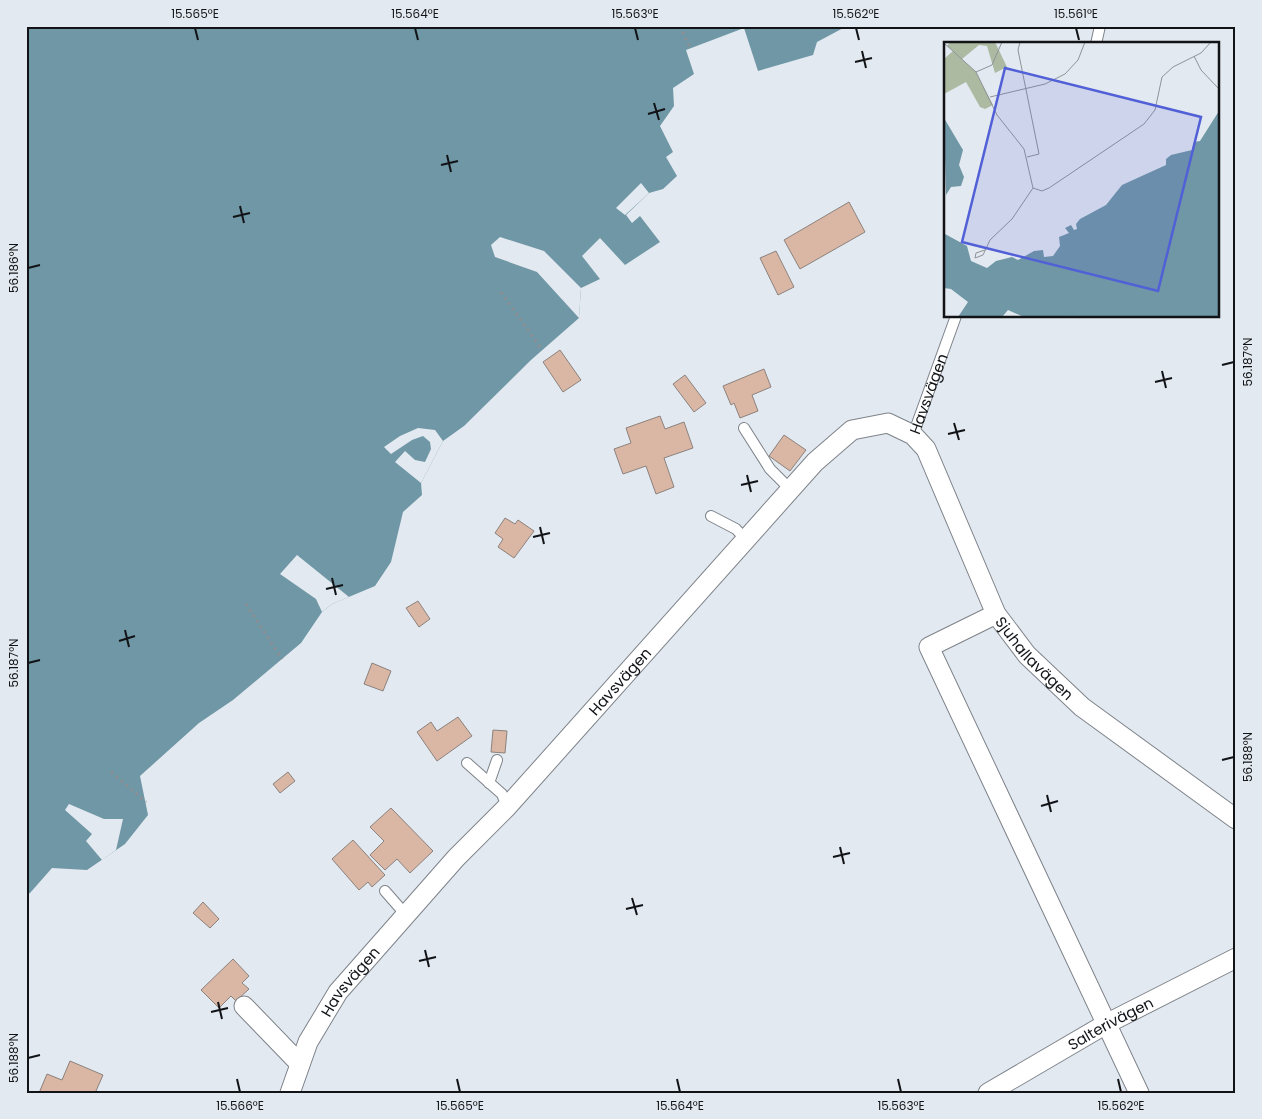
<svg xmlns="http://www.w3.org/2000/svg" width="1262" height="1119" font-family="Poppins,sans-serif">
<rect width="100%" height="100%" fill="#e3e9f0"/>
<!-- water -->
<path fill="#6f97a5" d="M26,26H847L817,42L813,55L758,71L744,28L686,50L694,74L673,88L674,106L660,126L673,152L666,157L677,176L663,189L649,193L626,215L632,223L640,216L660,242L625,265L600,238L582,256L600,279L581,288L579,318L531,360L464,426L443,441L421,483L422,495L403,512L391,562L375,586L332,604L322,612L301,643L233,700L199,723L140,776L148,815L125,844L87,870L52,868L30,893L26,895Z"/>
<!-- pier -->
<path fill="#e3e9f0" d="M641,183L649,193L625,215L616,208Z
M500,237L544,251L581,288L579,318L537,272L495,257L491,245Z
M418,428L435,430L443,441L421,483L395,462L405,451L415,460L425,462L431,449L430,442L423,436L412,440L391,454L384,447L400,436Z
M297,555L349,597L332,604L322,612L316,599L280,574Z
M69,804L104,819H123L116,850L102,860L86,841L92,834L65,810Z"/>
<!-- building -->
<path fill="#dab6a4" stroke="#8b827e" d="M849,202L865,232L800,269L784,240Z
M776,251L794,287L778,295L760,258Z
M560,350L581,380L563,392L543,362Z
M764,369L771,387L752,395L758,411L740,418L734,403L731,405L723,386Z
M685,375L706,403L694,412L673,384Z
M660,416L665,429L684,422L693,448L664,458L674,487L656,494L646,466L623,474L614,449L631,443L626,428Z
M784,435L806,450L790,471L769,456Z
M505,518L515,524L518,520L534,531L514,558L498,547L503,539L495,533Z
M418,601L430,619L419,627L406,608Z
M372,663L391,671L383,691L364,684Z
M458,717L472,736L437,761L417,732L431,722L437,731Z
M493,730L507,731L505,753L491,752Z
M288,772L295,781L280,793L273,784Z
M391,808L433,851L410,873L397,859L385,870L370,855L384,841L370,827Z
M353,840L385,875L372,887L368,882L359,890L332,859Z
M203,902L219,919L210,928L193,913Z
M233,959L249,976L242,983L249,989L236,1001L231,996L219,1008L201,990Z
M70,1061L103,1075L96,1091L99,1093H39L47,1074L62,1080Z"/>
<g fill="none" stroke-linecap="round" stroke-linejoin="round">
<defs>
<g id="lane">
<path d="M1096,44L1100,26"/>
<path d="M744,428L770,469L791,490"/>
<path id="s1" d="M913,435L956,316"/>
<path d="M711,516L736,529L746,540"/>
<path d="M467,763L502,794L507,807"/>
<path d="M489,783L497,760"/>
<path d="M385,891L406,915"/>
</g>
<g id="street">
<path d="M996,614L929,647L1139,1093"/>
<path d="M244,1006L300,1064"/>
<path id="s2" d="M290,1093L308,1042L338,992L456,858L507,807L815,462L852,430L888,423L913,435L926,449L996,614L1027,655L1082,707L1236,819"/>
<path id="s3" d="M988,1093L1106,1024L1236,958"/>
</g>
</defs>
<!-- lane casing -->
<use href="#lane" stroke="#7e838a" stroke-width="12"/>
<!-- street casing -->
<use href="#street" stroke="#7e838a" stroke-width="21"/>
<!-- path -->
<path stroke="#8c9096" stroke-width="3" stroke-dasharray="2.5 4" stroke-linecap="butt" d="M680,26L690,48
M501,292L542,350
M246,604L282,659
M111,772L146,802"/>
<!-- lane -->
<use href="#lane" stroke="#fff" stroke-width="10"/>
<!-- street -->
<use href="#street" stroke="#fff" stroke-width="19"/>
</g>
<!-- ticks -->
<path fill="none" stroke="#111316" stroke-width="2" d="M195,28L198,40M415,28L418,40M635,28L638,40M856,28L859,40M1076,28L1079,40M862,51L866,68M855,62L872,58M654,103L659,120M648,114L665,109M447,155L451,172M441,165L458,161M240,206L244,223M233,217L250,213M28,268L40,265M1222,365L1234,362M1162,371L1166,388M1155,382L1172,378M954,423L959,440M948,434L965,430M747,475L751,492M741,485L758,481M540,527L544,544M533,537L550,533M332,578L336,595M326,589L343,585M125,630L129,647M119,641L135,636M28,663L40,660M1222,760L1234,757M1047,795L1051,812M1041,806L1058,801M840,847L844,864M833,857L850,853M632,898L637,915M626,909L643,905M425,950L429,967M419,961L436,957M218,1002L222,1019M211,1012L228,1008M28,1058L40,1055M237,1079L240,1092M457,1079L460,1092M677,1079L680,1092M898,1079L901,1092M1118,1079L1121,1092"/>
<g text-anchor="middle" dominant-baseline="central" stroke-width="5" stroke-linejoin="round" paint-order="stroke">
<!-- street labels -->
<g font-size="15" fill="#111316" stroke="#e3e9f0">
<text stroke="none"><textPath href="#s1" startOffset="44">Havsvägen</textPath></text>
<text stroke="none"><textPath href="#s2" startOffset="1196">Sjuhallavägen</textPath></text>
<text stroke="none"><textPath href="#s2" startOffset="532">Havsvägen</textPath></text>
<text stroke="none"><textPath href="#s2" startOffset="128">Havsvägen</textPath></text>
<text stroke="none"><textPath href="#s3" startOffset="141">Salterivägen</textPath></text>
</g>
</g>
<!-- overview -->
<g transform="translate(944 42)">
<rect width="275" height="275" fill="#e3e9f0"/>
<path d="M6,0H51L63,25L51,31L43,4L35,3L18,17L32,30L49,63L41,67L36,65L22,40L0,52V17L9,9L3,4Z" fill="#adbaa2"/>
<path d="M275,69V275H80L64,268L58,275H14L24,260L7,247L0,246V174L1,192L23,204L27,219L43,226L52,219L68,215L74,218L90,209L99,208L100,215L109,214L116,204L115,195L125,191L121,186L127,183L130,188L133,187L132,182L136,177L162,163L178,143L222,123V117L227,113L248,108L250,100L256,99ZM0,76L19,108L15,123L20,135L17,144L7,145L2,153Z" fill="#6f97a5"/>
<path fill="none" stroke="#6f97a5" stroke-width="2.5" d="M0,224L29,226L39,242L69,249L136,275"/>
<path fill="none" stroke="#8f9399" stroke-width="1" d="M76,0L74,8L95,112L83,115M0,1L32,30L53,73L80,107L89,146M250,14L257,28L275,47M32,30L48,23L58,0M46,55L101,42L121,32L134,18L141,0M89,146L98,149L105,146L200,82L211,68L218,35L229,25L257,11L267,0M41,208L32,211L31,216L39,213L46,198L68,177L89,146"/>
<path fill="#5160d6" fill-opacity="0.15" stroke="#5160d6" stroke-width="2.5" d="M61,26L257,75L214,249L18,200Z"/>
<rect width="275" height="275" fill="none" stroke="#111316" stroke-width="2.5"/>
</g>
<!-- border -->
<rect width="1262" height="1119" fill="none" stroke="#e3e9f0" stroke-width="55"/>
<rect x="28" y="28" width="1206" height="1064" fill="none" stroke="#111316" stroke-width="2"/>
<g font-size="12" text-anchor="middle" fill="#111316">
<text x="195" y="18">15.565°E</text>
<text x="415" y="18">15.564°E</text>
<text x="635" y="18">15.563°E</text>
<text x="856" y="18">15.562°E</text>
<text x="1076" y="18">15.561°E</text>
<text transform="translate(14 268) rotate(-90)" y="4">56.186°N</text>
<text transform="translate(1248 362) rotate(-90)" y="4">56.187°N</text>
<text transform="translate(14 663) rotate(-90)" y="4">56.187°N</text>
<text transform="translate(1248 757) rotate(-90)" y="4">56.188°N</text>
<text transform="translate(14 1058) rotate(-90)" y="4">56.188°N</text>
<text x="240" y="1110">15.566°E</text>
<text x="460" y="1110">15.565°E</text>
<text x="680" y="1110">15.564°E</text>
<text x="901" y="1110">15.563°E</text>
<text x="1121" y="1110">15.562°E</text>
</g>
</svg>
